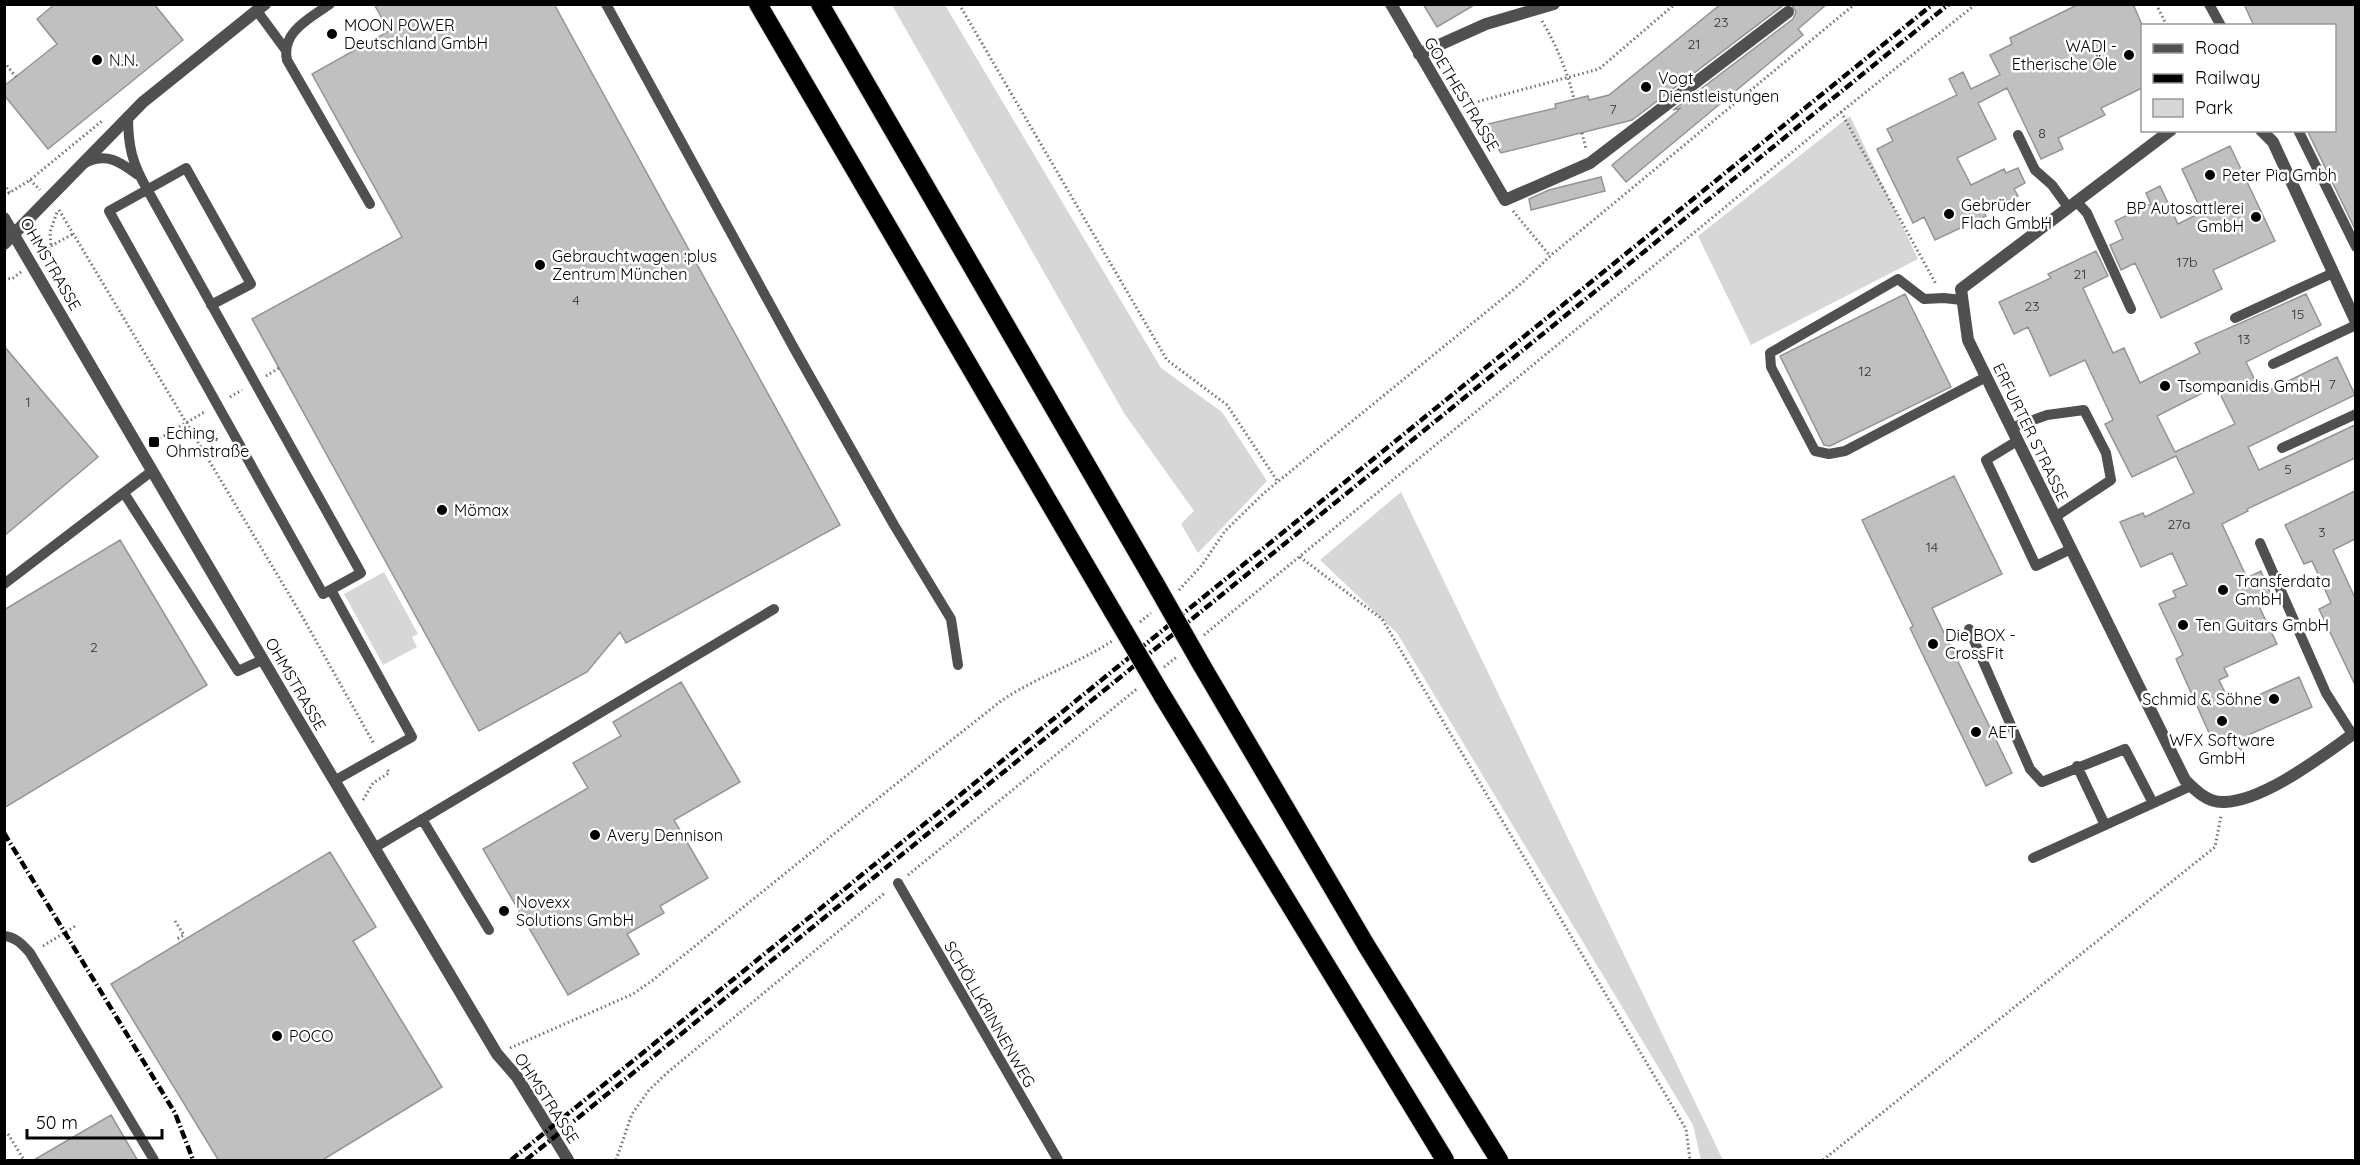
<svg xmlns="http://www.w3.org/2000/svg" width="2360" height="1165" font-family="Quicksand,sans-serif">
<rect width="100%" height="100%" fill="#fff"/>
<!-- green -->
<path fill="#d7d7d7" d="M892,5H945L1161,368L1222,412L1267,481L1198,553L1181,524L1194,511L1124,413Z
M1850,116L1918,259L1751,345L1698,236Z
M1401,492L1723,1160H1701L1693,1125L1397,633L1320,560Z
M384,572L418,634L412,637L417,647L383,665L344,594Z"/>
<!-- building -->
<path fill="#c0c0c0" stroke="#949494" stroke-width="1.5" fill-rule="evenodd" d="M55,4H154L183,40L48,149L4,95V86L57,44L37,19Z
M374,4H554L840,525L626,643L620,632L587,672L479,731L252,319L402,237L312,74L389,31Z
M1423,4H1476L1437,27Z
M1721,4H1785L1632,120L1501,153L1484,125L1556,108L1555,104L1588,96L1589,100L1609,95Z
M1791,4H1827L1798,29L1803,35L1626,182L1612,165L1681,108L1673,110L1793,19L1796,12Z
M2079,4H2133L2142,25V88L2101,108L2105,115L2058,138L2063,149L2041,159L2007,88L1978,103L1996,139L1957,158L1971,185L2004,169L2006,173L2018,168L2025,183L2014,189L2018,196L1984,212L1986,216L1935,240L1924,217L1913,223L1877,149L1893,141L1887,129L1957,95L1949,79L1963,72L1971,89L2000,75L1990,55L2012,44L2010,38Z
M2244,4H2355V229L2307,130H2334V26H2254Z
M2230,146L2275,241L2213,270L2222,289L2161,318L2135,263L2121,270L2110,245L2123,239L2115,221L2151,204L2146,193L2160,186L2178,224L2202,212L2182,169Z
M1601,177L1605,191L1531,210L1529,199L1549,190Z
M2096,251L2108,276L2083,288L2113,353L2124,348L2140,383L2200,353L2195,343L2306,294L2321,325L2246,362L2262,394L2337,357L2355,395L2248,447L2259,470L2355,425V458L2247,509L2248,511L2222,524L2247,578L2261,571L2271,595L2257,602L2277,644L2224,668L2228,676L2219,680L2232,707L2299,677L2312,707L2248,735L2241,750L2228,737L2214,744L2176,659L2183,655L2159,604L2176,597L2173,591L2187,585L2172,553L2141,567L2120,522L2143,513L2145,517L2194,493L2176,456L2132,477L2105,424L2113,420L2085,360L2050,376L2028,327L2014,334L1999,302L2051,278L2048,274ZM2216,386L2235,424L2175,452L2157,416Z
M1905,294L1951,387L1830,446L1824,445L1780,356Z
M4,346L98,457L4,536Z
M1954,476L2002,574L1932,608L2012,773L1986,786L1910,628L1913,626L1862,520Z
M2355,491V539L2333,550L2355,598V685L2319,609L2331,603L2312,561L2304,564L2285,525Z
M120,540L207,685L4,808V610Z
M681,682L740,782L674,820L708,878L660,906L664,913L627,934L639,954L568,995L483,849L588,788L573,763L621,736L613,722Z
M330,852L376,927L353,941L442,1087L321,1161H219L111,984Z
M111,1115L138,1161H32Z"/>
<g fill="none" stroke-linecap="round" stroke-linejoin="round">
<defs>
<path id="highway" d="M758,4L1113,612
M820,4L1155,583
M1201,664L1366,945L1499,1160
M1162,695L1445,1160"/>
</defs>
<!-- highway casing -->
<use href="#highway" stroke="#dbdbdb" stroke-width="20"/>
<!-- path -->
<path stroke="#727272" stroke-width="3" stroke-dasharray="1.5 3" stroke-linecap="butt" d="M959,4L1167,360L1227,405L1278,482
M2156,4L2167,26
M1542,21C1557,46 1567,71 1574,99
M4,62L16,77
M1465,105L1599,69L1675,4
M1841,112L1936,284
M1582,133L1586,149
M30,180L40,190
M4,184L10,193
M4,196L30,180L102,121
M59,210L302,616L374,744
M1513,211L1550,256
M51,246L73,234
M42,254L51,246L50,232L57,212
M4,278L12,279L21,272
M266,376L279,368
M230,397L242,390
M152,443L206,411
M1300,557L1382,619L1686,1129L1690,1160
M1179,590L1202,565L1225,531L1264,493L1523,282L1550,256L1855,4
M1140,622L1151,613
M1204,635L1841,112L1976,4
M1164,667L1178,656
M363,800L373,783L389,773L387,768
M908,875L1138,688
M175,921L184,935L177,939
M43,946L77,925
M510,1048L633,994L653,980L891,788L1001,701C1036,677 1077,664 1112,641
M8,1134L24,1160
M616,1160L632,1114L649,1090L668,1072L886,892
M1823,1160L2215,847L2221,816"/>
<!-- lane -->
<path stroke="#505050" stroke-width="10" d="M330,4C309,19 281,32 287,60L370,204
M606,4L795,350L894,525L951,619L958,665
M2209,4L2221,26
M257,11L285,49
M128,116C128,146 132,163 147,189L361,573L323,594L109,211L186,168L251,284L211,305
M2298,130L2356,247
M2018,135L2035,170L2052,185L2068,207
M85,163C107,152 120,162 138,175
M2076,201L2087,213L2131,309
M1962,300L1944,298L1924,299L1898,279L1770,353L1771,367L1815,451L1829,454L1845,451L1986,377
M2235,318L2333,273
M2273,364L2356,325
M2011,428L2047,415L2084,410L2106,453L2111,480L2055,517
M2017,441L1986,460L2036,566L2071,549
M2282,448L2356,414
M124,493L238,671L262,660
M2260,543L2326,693L2352,734
M4,584L152,471
M331,590L412,737L334,781
M1969,629L2030,769L2042,782L2125,749L2153,803
M2077,766L2105,825
M422,819L489,930
M374,848L774,609
M2033,858L2191,786
M898,883L1058,1160
M4,936C16,937 23,945 30,953L154,1160"/>
<!-- street -->
<path stroke="#505050" stroke-width="12" d="M1391,4L1505,200L1590,163L1788,12
M1419,54L1486,24L1554,4
M2171,130L1961,289L1968,340L2185,780C2196,791 2208,803 2224,802C2265,801 2323,755 2356,732
M2261,130L2273,142L2356,322
M4,218L290,706L497,1054L517,1077L568,1160
M4,244L143,102L265,4"/>
<!-- highway -->
<use href="#highway" stroke="#000" stroke-width="18"/>
<!-- rail -->
<path stroke="#000" stroke-width="4.5" stroke-dasharray="9 3 1.5 3" stroke-linecap="butt" d="M4,833L175,1113L193,1160
M511,1160L1933,4
M526,1160L1949,4"/>
<defs>
<path id="highway-bridge" d="M1155,583L1201,664
M1113,612L1162,695"/>
</defs>
<!-- highway-bridge casing -->
<use href="#highway-bridge" stroke="#dbdbdb" stroke-width="20" stroke-linecap="butt"/>
<!-- highway-bridge -->
<use href="#highway-bridge" stroke="#000" stroke-width="18"/>
</g>
<!-- markers -->
<g fill="#000" stroke="#fff" stroke-width="2">
<circle cx="332" cy="34" r="6"/>
<circle cx="2129" cy="55" r="6"/>
<circle cx="97" cy="60" r="6"/>
<circle cx="1646" cy="87" r="6"/>
<circle cx="2210" cy="175" r="6"/>
<circle cx="1949" cy="214" r="6"/>
<circle cx="2256" cy="217" r="6"/>
<circle cx="540" cy="265" r="6"/>
<circle cx="2165" cy="386" r="6"/>
<rect x="148" y="436" width="12" height="12" rx="3"/>
<circle cx="442" cy="510" r="6"/>
<circle cx="2223" cy="590" r="6"/>
<circle cx="2183" cy="625" r="6"/>
<circle cx="1933" cy="644" r="6"/>
<circle cx="2274" cy="699" r="6"/>
<circle cx="2222" cy="721" r="6"/>
<circle cx="1976" cy="732" r="6"/>
<circle cx="595" cy="835" r="6"/>
<circle cx="504" cy="911" r="6"/>
<circle cx="277" cy="1036" r="6"/>
</g>
<g text-anchor="middle" dominant-baseline="central" stroke-width="5" stroke-linejoin="round" paint-order="stroke">
<!-- number labels -->
<g font-size="14" fill="#303030">
<text x="1721" y="22">23</text>
<text x="1694" y="44">21</text>
<text x="1613" y="109">7</text>
<text x="2042" y="133">8</text>
<text x="2187" y="262">17b</text>
<text x="2080" y="274">21</text>
<text x="576" y="300">4</text>
<text x="2032" y="306">23</text>
<text x="2298" y="314">15</text>
<text x="2244" y="339">13</text>
<text x="1865" y="371">12</text>
<text x="2332" y="384">7</text>
<text x="28" y="402">1</text>
<text x="2288" y="469">5</text>
<text x="2179" y="524">27a</text>
<text x="2322" y="532">3</text>
<text x="1932" y="547">14</text>
<text x="94" y="647">2</text>
</g>
<!-- poi labels -->
<g font-size="16" fill="#000" stroke="#fff" text-anchor="start">
<text x="344" y="25">MOON POWER<tspan x="344" dy="18">Deutschland GmbH</tspan></text>
<text x="2117" y="46" text-anchor="end">WADI -<tspan x="2117" dy="18">Etherische Öle</tspan></text>
<text x="109" y="60">N.N.</text>
<text x="1658" y="78">Vogt<tspan x="1658" dy="18">Dienstleistungen</tspan></text>
<text x="2222" y="175">Peter Pia Gmbh</text>
<text x="1961" y="205">Gebrüder<tspan x="1961" dy="18">Flach GmbH</tspan></text>
<text x="2244" y="208" text-anchor="end">BP Autosattlerei<tspan x="2244" dy="18">GmbH</tspan></text>
<text x="552" y="256">Gebrauchtwagen :plus<tspan x="552" dy="18">Zentrum München</tspan></text>
<text x="2177" y="386">Tsompanidis GmbH</text>
<text x="166" y="433">Eching,<tspan x="166" dy="18">Ohmstraße</tspan></text>
<text x="454" y="510">Mömax</text>
<text x="2235" y="581">Transferdata<tspan x="2235" dy="18">GmbH</tspan></text>
<text x="2195" y="625">Ten Guitars GmbH</text>
<text x="1945" y="635">Die BOX -<tspan x="1945" dy="18">CrossFit</tspan></text>
<text x="2262" y="699" text-anchor="end">Schmid &amp; Söhne</text>
<text x="1988" y="732">AET</text>
<text x="2222" y="740" text-anchor="middle">WFX Software<tspan x="2222" dy="18">GmbH</tspan></text>
<text x="607" y="835">Avery Dennison</text>
<text x="516" y="902">Novexx<tspan x="516" dy="18">Solutions GmbH</tspan></text>
<text x="289" y="1036">POCO</text>
</g>
<!-- street labels -->
<g font-size="16" fill="#000" stroke="#fff">
<text transform="translate(1462 94) rotate(59)">GOETHESTRASSE</text>
<text transform="translate(51 264) rotate(60)">OHMSTRASSE</text>
<text transform="translate(2031 432) rotate(64)">ERFURTER STRASSE</text>
<text transform="translate(296 684) rotate(60)">OHMSTRASSE</text>
<text transform="translate(990 1014) rotate(60)">SCHÖLLKRINNENWEG</text>
<text transform="translate(547 1098) rotate(57)">OHMSTRASSE</text>
</g>
</g>
<!-- border -->
<rect width="2360" height="1165" fill="none" stroke="#000000" stroke-width="12"/>
<!-- legend -->
<rect x="2141" y="24" width="195" height="108" fill="#ffffff" stroke="#999999" stroke-width="1.5"/>
<rect x="2153" y="44" width="30" height="9" fill="#505050" stroke="#999999" stroke-width="1.5"/>
<text x="2195" y="54" font-size="18" fill="#000000">Road</text>
<rect x="2153" y="74" width="30" height="9" fill="#000000" stroke="#999999" stroke-width="1.5"/>
<text x="2195" y="84" font-size="18" fill="#000000">Railway</text>
<rect x="2153" y="99" width="30" height="18" fill="#d7d7d7" stroke="#999999" stroke-width="1.5"/>
<text x="2195" y="114" font-size="18" fill="#000000">Park</text>
<!-- scale -->
<path d="M27 1129v9h135v-9" fill="none" stroke="#000000" stroke-width="3"/>
<text x="36" y="1129" font-size="18" fill="#000000" stroke="#ffffff" stroke-width="4.5" paint-order="stroke">50 m</text>
</svg>
